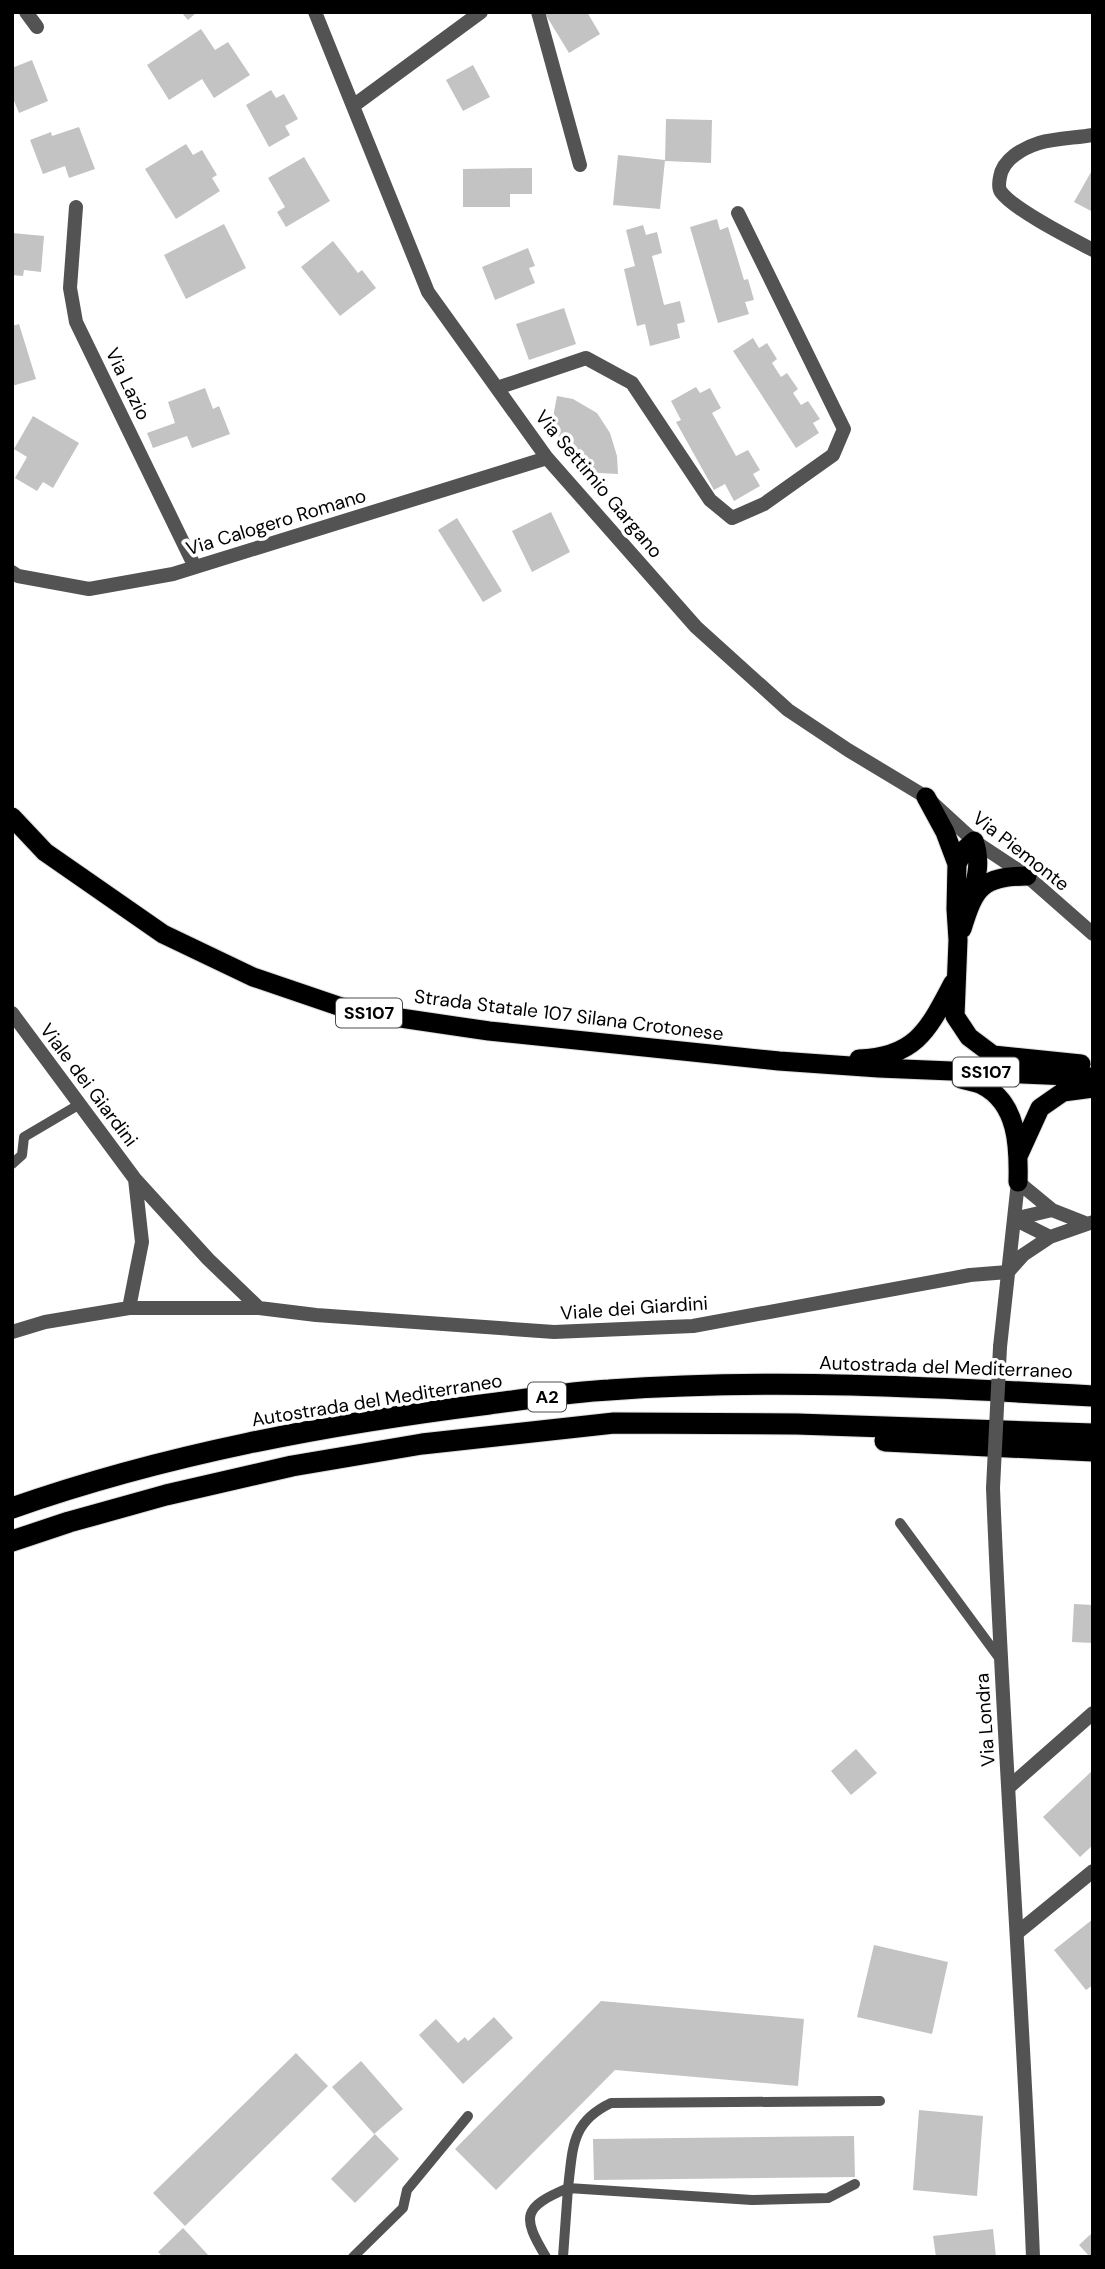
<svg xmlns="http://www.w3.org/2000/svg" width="1105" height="2269" font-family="'DM Sans',sans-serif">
<rect width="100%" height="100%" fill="#fff"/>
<!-- building -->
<path fill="#c3c3c3" d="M181,12H197L188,20Z
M544,12H587L600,34L569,53Z
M201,29L215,50L228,42L250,75L214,98L202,79L169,100L147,65Z
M32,60L48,101L19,113L12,96V68Z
M473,65L490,97L463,111L446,80Z
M271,90L276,98L284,94L298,119L285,126L290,135L269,147L246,105Z
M666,119L712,120L711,163L665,161Z
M79,127L95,169L69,178L65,166L43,174L30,140L51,132L52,136Z
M186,144L193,155L202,150L217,175L212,178L220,191L176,219L145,169Z
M618,155L665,160L660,209L613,205Z
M304,157L330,201L286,227L277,212L285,207L268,178Z
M532,168V194H510V207H463V169Z
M1091,172L1093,173V212L1074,202Z
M717,219L720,230L728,227L744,280L748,279L754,300L745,302L749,314L718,323L690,227Z
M224,224L246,268L186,299L164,255Z
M643,225L646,235L657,232L662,253L652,256L664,305L680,301L685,322L677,324L680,338L650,346L645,324L637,326L624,269L635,266L626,230Z
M12,233L44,236L41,272L24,270L23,276L12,275Z
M333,241L358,273L362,270L376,288L340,316L301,267Z
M528,248L535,266L529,268L535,283L495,300L482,267Z
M564,308L576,344L529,360L516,324Z
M19,324L36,379L12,386V326Z
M753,338L759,348L767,343L777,359L772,363L781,377L787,373L798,389L793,393L801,405L808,401L820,419L813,423L819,433L796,448L733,351Z
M696,387L700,393L710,388L721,408L712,413L736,456L748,450L760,470L753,474L760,486L734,501L725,484L714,490L676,422L681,420L671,401Z
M205,388L213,409L219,406L230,434L192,448L187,436L153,448L147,433L175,423L168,402Z
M557,396L573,399L597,413L610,433L617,456L618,474L580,472L574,450L566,440L550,433Z
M33,416L79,443L53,488L43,482L37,491L15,478L27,457L14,449Z
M551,512L570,552L532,572L512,531Z
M457,518L502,591L483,602L438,530Z
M1074,1604L1093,1605V1643L1072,1642Z
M856,1749L877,1773L851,1795L831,1771Z
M1093,1770V1845L1080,1857L1043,1817Z
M1093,1919V1985L1086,1990L1054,1950Z
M874,1945L948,1962L932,2034L857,2017Z
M601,2001L804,2019L798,2086L615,2070L496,2190L455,2149Z
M494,2017L513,2038L463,2084L419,2035L436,2019L458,2043L465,2037L468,2041Z
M296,2053L328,2086L185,2226L153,2193Z
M361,2061L403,2109L374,2134L332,2087Z
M919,2110L983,2116L977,2196L913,2190Z
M375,2134L399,2159L355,2203L331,2179Z
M854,2136L855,2177L594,2180L593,2139Z
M183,2228L210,2257H163L158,2252Z
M993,2229L996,2257H936L933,2236Z
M1093,2232V2257H1090L1079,2245Z"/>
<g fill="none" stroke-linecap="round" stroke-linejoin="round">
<defs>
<path id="trunk" d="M926,797L945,832L957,864L956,909L958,940L955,1016L969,1037L993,1055L1081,1064
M12,817L45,852L163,934L253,977L353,1011L489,1031L779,1061L879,1068L1093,1077
M957,864L964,850L974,841C981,861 977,876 972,895
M962,929C975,887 981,877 1027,876
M859,1059C917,1057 929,1028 953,983
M961,1079C967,1081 976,1082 982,1085C1018,1103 1019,1147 1018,1182
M1019,1154L1040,1108L1063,1092L1093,1088"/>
<path id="motorway" d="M885,1441L1093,1451
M12,1508C166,1454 328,1424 489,1404C529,1399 569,1392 609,1390C771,1378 932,1387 1093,1396
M12,1541L69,1522L166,1495L292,1466L422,1444L614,1423L797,1424L1093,1434"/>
</defs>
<!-- trunk casing -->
<use href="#trunk" stroke="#dbdbdb" stroke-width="21"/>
<!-- motorway casing -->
<use href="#motorway" stroke="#dbdbdb" stroke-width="23"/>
<!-- service -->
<path stroke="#535353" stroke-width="10" d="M12,1164L22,1155L24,1137L80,1104
M900,1523L1000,1659
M353,2257L403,2208L407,2190L468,2116
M546,2257C521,2216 523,2207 568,2188C573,2147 571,2122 611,2103L880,2101
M563,2257L568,2188L752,2200L828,2198L855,2184"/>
<!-- minor -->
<path stroke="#535353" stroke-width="14" d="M26,12L37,27
M315,12L428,292L547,458L696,627L788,710L848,750L926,797L974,841
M538,12L580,165
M353,106L481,12
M1093,135C1075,138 1056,138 1039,143C1023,148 1003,159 1000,177C999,182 998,188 1001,192C1014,210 1072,239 1093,250
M76,207L70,288L76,322L195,567
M497,388L586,358L632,383L710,500L732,518L764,504L833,455L844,429L738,213
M12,572L18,576L89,589L173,574L547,458
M12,1013L135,1179L208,1259L259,1308
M129,1308L142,1242L135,1179
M12,1332L45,1322L129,1308H259L316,1315L554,1332L693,1326L970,1275L1008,1272
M1009,1787L1093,1713
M1017,1933L1093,1871"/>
<!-- tertiary -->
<path stroke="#535353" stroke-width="14" d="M974,841L1027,876L1093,934
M1018,1182L1052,1210L1085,1223
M1014,1219L1050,1237
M1014,1219L1052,1210
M1008,1272L1023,1255L1050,1237L1093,1222
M1000,1347L1018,1182
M993,1488C1003,1744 1023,2000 1033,2257"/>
<!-- trunk -->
<use href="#trunk" stroke="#000" stroke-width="19"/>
<!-- motorway -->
<use href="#motorway" stroke="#000" stroke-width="21"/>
<!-- tertiary-bridge -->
<path stroke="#535353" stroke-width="14" d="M993,1488L1000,1347"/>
</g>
<g text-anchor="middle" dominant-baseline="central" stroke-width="7" stroke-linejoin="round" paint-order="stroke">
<!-- shield labels -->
<g fill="#fff" stroke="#4c4c4c" stroke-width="2">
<rect x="336" y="998.5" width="66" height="29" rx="5"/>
<rect x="953" y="1057.5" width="66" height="29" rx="5"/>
<rect x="528" y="1382.5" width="38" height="29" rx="5"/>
</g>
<g font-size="18" font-weight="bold" fill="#000">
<text x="369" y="1013">SS107</text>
<text x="986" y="1072">SS107</text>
<text x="547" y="1397">A2</text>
</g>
<!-- street labels -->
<g font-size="19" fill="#000" stroke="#fff">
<text transform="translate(128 384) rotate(64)">Via Lazio</text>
<text transform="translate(599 484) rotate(50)">Via Settimio Gargano</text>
<text transform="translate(276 522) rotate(-17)">Via Calogero Romano</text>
<text transform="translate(1021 851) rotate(38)">Via Piemonte</text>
<text transform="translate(569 1015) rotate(7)">Strada Statale 107 Silana Crotonese</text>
<text transform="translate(89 1085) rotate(53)">Viale dei Giardini</text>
<text transform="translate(634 1308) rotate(-4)">Viale dei Giardini</text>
<text transform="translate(946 1367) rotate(2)">Autostrada del Mediterraneo</text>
<text transform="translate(377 1400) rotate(-9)">Autostrada del Mediterraneo</text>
<text transform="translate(985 1720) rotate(-94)">Via Londra</text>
</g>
</g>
<!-- border -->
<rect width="1105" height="2269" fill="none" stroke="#000000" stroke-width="28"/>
</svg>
